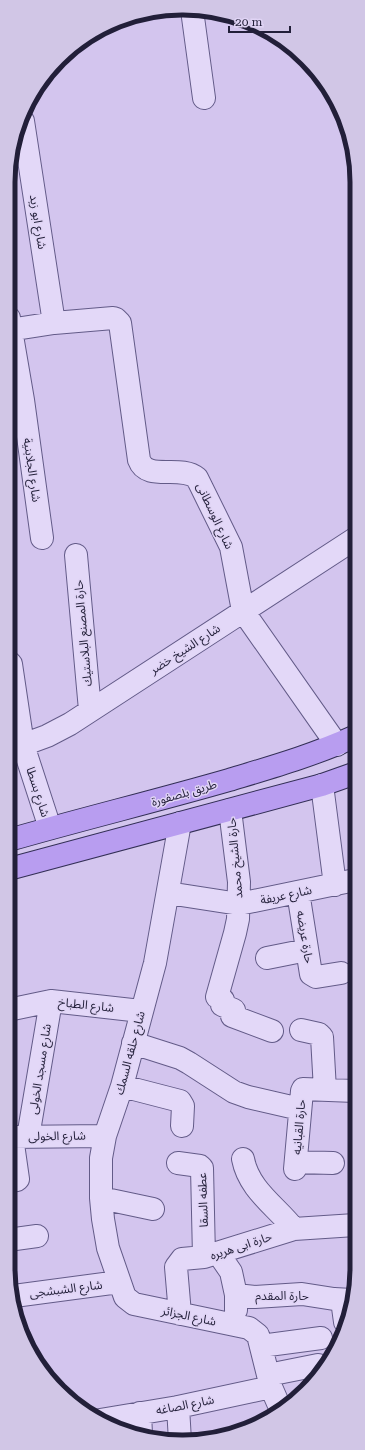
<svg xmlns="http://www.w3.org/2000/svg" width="365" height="1450" font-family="'Roboto Serif','Noto Sans Arabic',serif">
<rect width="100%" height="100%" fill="#d3c5ee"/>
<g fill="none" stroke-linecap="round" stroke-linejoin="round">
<defs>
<path id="minor" d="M192,10L204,98
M23,121L54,323
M9,318L23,400L42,538
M9,330L54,323L113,318L116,319L120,323L139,460C147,482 180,464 197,478L231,547L243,611L337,745
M76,555L90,710
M9,662L11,664L23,745L50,828
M9,750L47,736L70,724L356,538
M322,785L335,885
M230,810L239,882L238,919L235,933L217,997L223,1000L222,1005L234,1010L232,1016L272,1031
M180,823L155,963L122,1086L105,1136L101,1158V1198L103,1219L108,1248L125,1297L134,1304L249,1328L258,1335L271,1387L281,1410
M298,892L311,974L316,977L341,973
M168,893L239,904L355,880
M267,958L307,950
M8,1010L51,1001L141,1011
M301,1030L319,1034L322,1037L325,1090
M133,1043L180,1058L189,1063L234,1092L248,1097L300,1109
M122,1086L180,1101L183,1106L182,1126
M8,1137L105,1136
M28,1137L51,1001
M243,1159C249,1190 276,1206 294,1229
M296,1162L333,1163
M178,1163L200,1166L202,1168L204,1257
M295,1169L302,1091L303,1089L355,1091
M8,1181L17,1180L18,1179L12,1137
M101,1198L153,1209
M8,1240L37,1236
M218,1253L231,1272L236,1295V1310
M236,1295L255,1297L302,1294L334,1299L352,1300
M14,1296L119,1282
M342,1300L345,1322
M180,1314L176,1267L182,1259L204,1257L294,1229L355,1225
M261,1346L321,1338
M268,1375L318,1365L323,1367
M178,1407L180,1441
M140,1413L141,1434
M100,1420L178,1407L271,1387"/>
<path id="major" d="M9,840C82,819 156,801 229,780C272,767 314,755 356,736
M9,869L322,785L356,773"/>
</defs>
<!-- minor casing -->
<use href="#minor" stroke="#635b88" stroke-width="24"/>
<!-- major casing -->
<use href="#major" stroke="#332f56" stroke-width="24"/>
<!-- minor -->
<use href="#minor" stroke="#e3d8f8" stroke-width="22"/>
<!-- major -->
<use href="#major" stroke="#b89df0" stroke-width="22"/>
</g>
<g text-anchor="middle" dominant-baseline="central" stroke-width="3" stroke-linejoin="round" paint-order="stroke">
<!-- street labels -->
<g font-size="12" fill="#221f39" stroke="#e0d4f5">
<text transform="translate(38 222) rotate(81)">شارع ابو زيد</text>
<text transform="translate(32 470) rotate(82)">شارع الجلابنية</text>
<text transform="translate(215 516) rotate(65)">شارع الوسطانى</text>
<text transform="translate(83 633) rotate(-95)">حارة المصنع البلاستيك</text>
<text transform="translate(185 649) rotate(-33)">شارع الشيخ خضر</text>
<text transform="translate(38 792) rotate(72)">شارع بسطا</text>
<text transform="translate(184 793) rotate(-16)">طريق بلصفورة</text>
<text transform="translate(235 858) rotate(-95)">حارة الشيخ محمد</text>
<text transform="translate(286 895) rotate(-12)">شارع عريفة</text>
<text transform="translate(305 937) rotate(81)">حارة عريضه</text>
<text transform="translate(86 1005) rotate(6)">شارع الطباخ</text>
<text transform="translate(130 1053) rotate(-75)">شارع حلقه السمك</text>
<text transform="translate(40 1069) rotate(-81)">شارع مسجد الخولى</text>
<text transform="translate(299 1127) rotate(-85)">حارة القبانيه</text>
<text transform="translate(57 1136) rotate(-1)">شارع الخولى</text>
<text transform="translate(203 1200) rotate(-92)">عطفه السقا</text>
<text transform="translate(241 1246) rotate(-18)">حارة ابى هريره</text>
<text transform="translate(66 1289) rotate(-7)">شارع الشبشجى</text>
<text x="282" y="1296">حارة المقدم</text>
<text transform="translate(189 1316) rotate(12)">شارع الجزائر</text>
<text transform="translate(185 1405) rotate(-11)">شارع الصاغه</text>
</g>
</g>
<!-- crop -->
<path d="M0 0H365V1450H0ZM182 15H183A167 167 0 0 1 350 182V1268A167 167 0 0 1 183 1435H182A167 167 0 0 1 15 1268V182A167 167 0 0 1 182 15Z" fill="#d1c6e6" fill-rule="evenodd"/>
<path fill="none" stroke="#221f39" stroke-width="5" d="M182 15H183A167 167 0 0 1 350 182V1268A167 167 0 0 1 183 1435H182A167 167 0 0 1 15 1268V182A167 167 0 0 1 182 15Z"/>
<!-- scale -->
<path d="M229 26v6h61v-6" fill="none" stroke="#221f39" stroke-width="2"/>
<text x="235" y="26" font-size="12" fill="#221f39" stroke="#e0d4f5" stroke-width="3" paint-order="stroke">20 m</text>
</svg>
